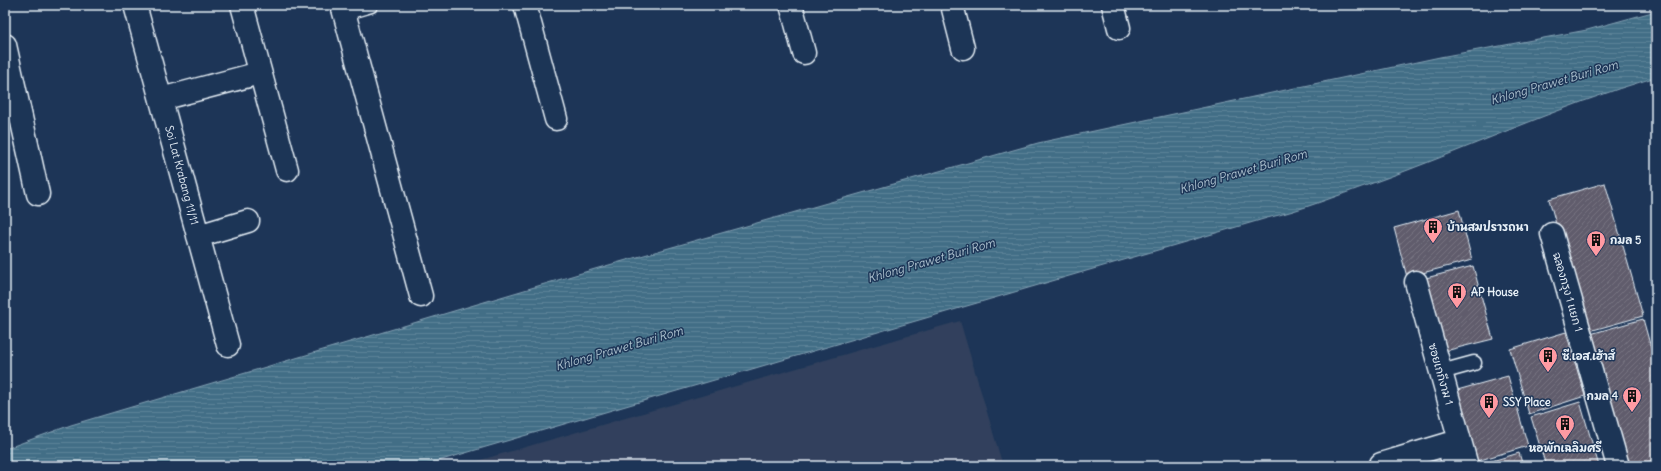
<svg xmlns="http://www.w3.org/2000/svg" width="1661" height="471" font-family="Delius,'Playpen Sans Thai',sans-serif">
<defs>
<pattern id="water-rules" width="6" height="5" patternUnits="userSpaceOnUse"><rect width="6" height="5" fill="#426e86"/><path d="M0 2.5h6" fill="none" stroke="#5d8398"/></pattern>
<pattern id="building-hatch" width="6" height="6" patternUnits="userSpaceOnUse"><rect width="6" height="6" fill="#605c6c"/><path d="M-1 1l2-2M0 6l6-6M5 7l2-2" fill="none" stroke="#777482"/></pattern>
</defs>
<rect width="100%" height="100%" fill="#1d3557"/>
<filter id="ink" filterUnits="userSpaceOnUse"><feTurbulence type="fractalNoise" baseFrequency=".025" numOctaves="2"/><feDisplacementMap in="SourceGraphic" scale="8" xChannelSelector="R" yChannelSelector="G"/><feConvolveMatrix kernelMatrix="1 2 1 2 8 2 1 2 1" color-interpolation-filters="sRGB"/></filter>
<g filter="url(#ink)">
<!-- built -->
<path fill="#31415d" d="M960,321L1003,466H460Z"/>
<!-- water -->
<path fill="url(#water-rules)" stroke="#84a2b4" d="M1656,11V77C1558,106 1466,150 1370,184C1336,196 1302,210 1267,218L421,466H5V449L71,425L595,269L1038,143L1440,57L1587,30Z"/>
<!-- building -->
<path fill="url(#building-hatch)" stroke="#e8f1f8" d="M1605,183L1643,316L1586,332L1549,199Z
M1459,210L1472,260L1407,277L1394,228Z
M1473,266L1493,339L1441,352L1422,279Z
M1643,319L1656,366V460L1633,466H1623L1587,335Z
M1566,332L1585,396L1529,414L1510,349Z
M1508,376L1528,446L1470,463L1450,392Z
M1580,402L1599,466H1546L1531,417Z
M1519,453L1523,466H1475Z"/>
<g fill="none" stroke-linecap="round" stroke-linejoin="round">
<defs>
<path id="lane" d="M344,13L371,5
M1441,372L1474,363"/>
<path id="street" d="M135,5L228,345
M242,5L287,170
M342,5L421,296
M525,5L556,119
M791,5L804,53
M952,5L963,48
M1113,5L1119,28
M5,45L38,194
M161,99L260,73
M1552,234L1618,466
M198,236L248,221
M1416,282L1467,466
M1381,464L1448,444L1454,466"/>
</defs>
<!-- lane casing -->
<use href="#lane" stroke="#e8f1f8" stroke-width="17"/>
<!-- street casing -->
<use href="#street" stroke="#e8f1f8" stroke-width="25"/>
<!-- lane -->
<use href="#lane" stroke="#1d3557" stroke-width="14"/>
<!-- street -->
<use href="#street" stroke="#1d3557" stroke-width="22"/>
</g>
</g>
<!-- icons -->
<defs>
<symbol id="building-pin" viewBox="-11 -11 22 30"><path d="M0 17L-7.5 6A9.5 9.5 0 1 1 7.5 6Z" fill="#ff9aa2" stroke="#1d3557"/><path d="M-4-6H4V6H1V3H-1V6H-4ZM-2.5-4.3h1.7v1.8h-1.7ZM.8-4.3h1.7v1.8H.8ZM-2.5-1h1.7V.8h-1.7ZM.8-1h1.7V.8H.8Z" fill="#111"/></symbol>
</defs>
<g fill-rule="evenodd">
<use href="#building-pin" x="1422" y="216" width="22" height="30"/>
<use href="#building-pin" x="1585" y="229" width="22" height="30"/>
<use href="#building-pin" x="1446" y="281" width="22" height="30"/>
<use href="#building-pin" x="1537" y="345" width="22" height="30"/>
<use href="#building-pin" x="1621" y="385" width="22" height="30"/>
<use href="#building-pin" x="1478" y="391" width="22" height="30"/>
<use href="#building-pin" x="1554" y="413" width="22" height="30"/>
</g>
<g text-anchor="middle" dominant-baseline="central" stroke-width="3" stroke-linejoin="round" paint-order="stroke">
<!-- street labels -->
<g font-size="11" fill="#e8f1f8" stroke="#1d3557">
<text transform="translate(182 175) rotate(75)">Soi Lat Krabang 11/11</text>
<text transform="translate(1568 292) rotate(74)">ฉลองกรุง 1 แยก 1</text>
<text transform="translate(1441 374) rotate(74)">ซอยเกกีงาม 1</text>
</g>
<!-- poi labels -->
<g font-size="11" font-weight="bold" fill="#e8f1f8" stroke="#1d3557" text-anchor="start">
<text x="1447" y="227">บ้านสมปรารถนา</text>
<text x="1610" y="240">กมล 5</text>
<text x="1471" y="292">AP House</text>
<text x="1562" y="356">ซี.เอส.เฮ้าส์</text>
<text x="1618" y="396" text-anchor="end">กมล 4</text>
<text x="1503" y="402">SSY Place</text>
<text x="1565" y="448" text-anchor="middle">หอพักเฉลิมศรี</text>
</g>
<!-- water labels -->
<g font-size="12" font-style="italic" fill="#aec3d0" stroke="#1d3557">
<text transform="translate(1554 82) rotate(-16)">Khlong Prawet Buri Rom</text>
<text transform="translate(1243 171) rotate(-16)">Khlong Prawet Buri Rom</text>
<text transform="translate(931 260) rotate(-16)">Khlong Prawet Buri Rom</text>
<text transform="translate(619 348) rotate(-16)">Khlong Prawet Buri Rom</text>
</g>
</g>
<!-- margin -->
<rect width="1661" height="471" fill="none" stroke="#1d3557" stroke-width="20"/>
<rect x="10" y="10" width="1641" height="451" fill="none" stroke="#e8f1f8" stroke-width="1.5" filter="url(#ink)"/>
</svg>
